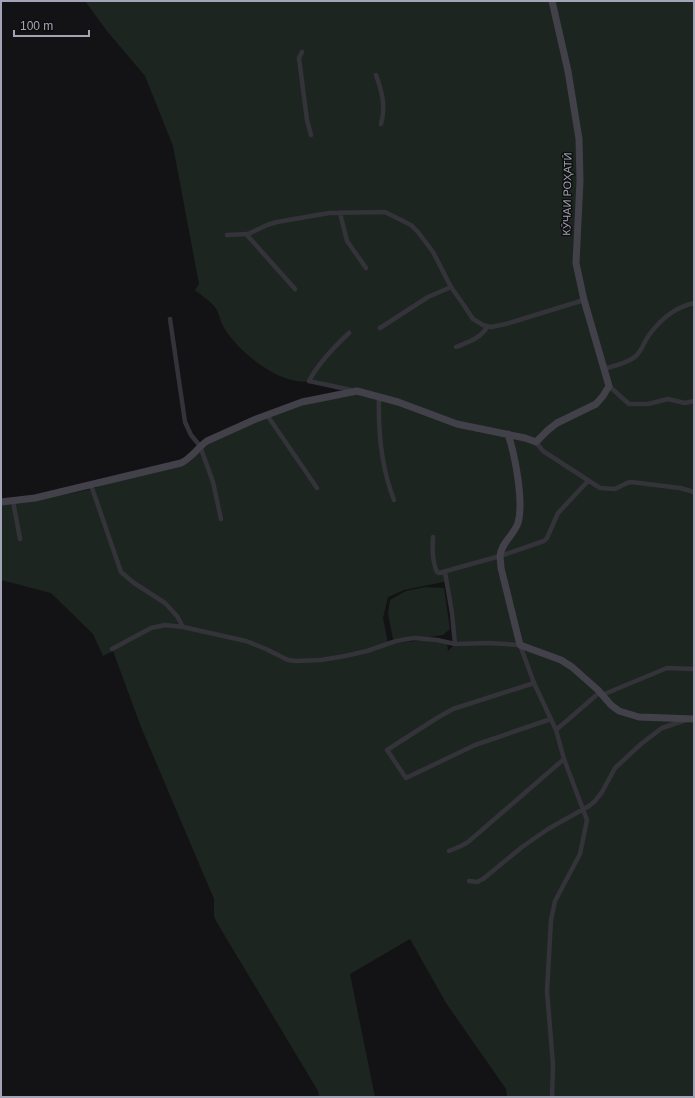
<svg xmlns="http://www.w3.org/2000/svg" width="695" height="1098" font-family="Helvetica,sans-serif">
<rect width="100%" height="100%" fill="#131315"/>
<!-- green -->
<path fill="#1d2520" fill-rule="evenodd" d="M85,1H694V1097H507L506,1089L446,1003L410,939L350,974L375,1097H319L318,1091L216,921L214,916V899L141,727L113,651L103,656L93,634L51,593L1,580V501H35L92,489L114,481L175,467L191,461L210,440L252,420L355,390L328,385L318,380C285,390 241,355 224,328C220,321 219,311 214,306C209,300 201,295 195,290L199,284L173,146L145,76L107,31ZM448,581L455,644L448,651L447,643L435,639L388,644L383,618L388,597L404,590Z
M426,587L444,588L450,629L443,635L416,639H393L388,614L390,600L406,591Z"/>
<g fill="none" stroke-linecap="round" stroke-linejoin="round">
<!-- street -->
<path stroke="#34333a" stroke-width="4.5" d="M302,52L299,58L307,120L311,135
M376,75C382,92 386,106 381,124
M340,213L347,241L366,268
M246,234L295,289
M227,235L248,234L267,225L277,222L329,213L385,212L411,225L418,232L433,252L451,287L463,304L473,319L483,325L491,327L506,324L584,300
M170,319L185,422L191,435L200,446L213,482L221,519
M380,328L428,297L451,287
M349,333C334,347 319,362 309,381L351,390
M456,347C468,342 480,339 487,327
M604,369C615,365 627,364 636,356C642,350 644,342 649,335C660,320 676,307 694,303
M609,386L629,404H648L668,399L685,403L694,401
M379,396C378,431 381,467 394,500
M267,415L317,488
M536,442L543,451L600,488L615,489L627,483L631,482L680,488L694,492
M91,485L121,572L134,583L165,603L177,616L183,627
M13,501L20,539
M433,537C432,549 432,561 437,572L439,573L500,556L544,541L547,538L558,513L588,481
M445,572L452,613L455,644
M112,649L151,628L165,625L183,627L246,641L266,649L288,660L296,661L321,660L345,656L367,651L396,641L414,638L437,640L455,644L489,643L520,645L534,683L556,730L564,759L587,820L580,854L555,901L551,920L547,991L553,1065L552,1097
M534,683L453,709L437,718L387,750L406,778L475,745L551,719
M602,695L667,668L694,669
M556,730L600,692
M449,851L461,846L468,842L564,759
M469,881L477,882L483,879L522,847L548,829L589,806L595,801L602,792L615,768L641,744L662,728L686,720"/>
<!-- secondary -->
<path stroke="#42414a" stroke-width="7" d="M508,434C515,455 524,502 518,523C514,535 501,543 500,556C500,559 501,564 501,568L520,645L561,660L572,667L598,690L611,705L619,711L639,717L694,719
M1,502L35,498L181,463C192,458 197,448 207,441L256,419L302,402L357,391L398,402L457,424L525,438L536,442L548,430L557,423L596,404L603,396L609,386L584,300L576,263L580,181L579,139L568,71L552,1"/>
</g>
<g text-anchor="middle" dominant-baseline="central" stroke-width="3" stroke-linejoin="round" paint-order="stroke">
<!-- street labels -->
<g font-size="11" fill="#a3a4b6" stroke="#0e0e0f">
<text transform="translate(567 194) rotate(-89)">КӮЧАИ РОҲАТӢ</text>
</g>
</g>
<!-- border -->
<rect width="695" height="1098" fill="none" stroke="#a3a4b6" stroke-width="4"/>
<!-- scale -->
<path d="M14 30v6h75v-6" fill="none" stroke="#a3a4b6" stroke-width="2"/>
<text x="20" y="30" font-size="12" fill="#a3a4b6" stroke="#0e0e0f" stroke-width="3" paint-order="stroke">100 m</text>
</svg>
